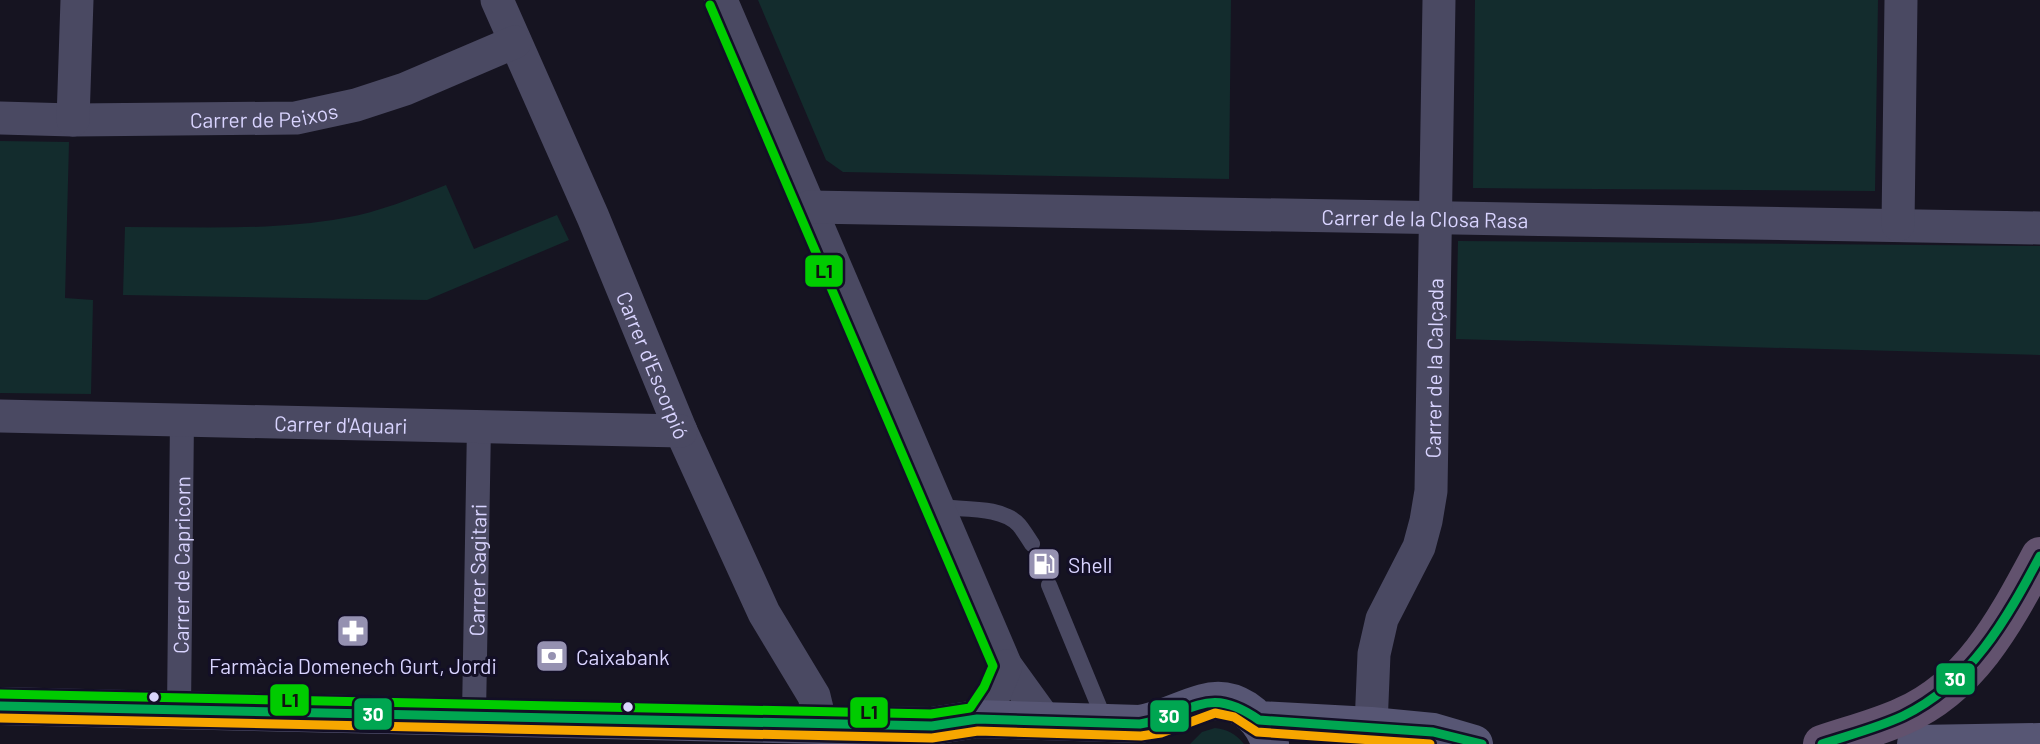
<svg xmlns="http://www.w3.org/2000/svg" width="2040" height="744" font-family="Barlow,sans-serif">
<rect width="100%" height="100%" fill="#161421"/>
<!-- green -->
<path fill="#132c2d" d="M758,0H1231L1229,179L843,172L826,160Z
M1475,0H1878L1875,191L1473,188Z
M0,141L69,142L65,298L93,300L91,394L0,393Z
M446,185L474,249L557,215L569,240L427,300L123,295L125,227C199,227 272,231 344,218C379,212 413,198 446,185Z
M1458,241L2040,246V355L1456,339Z
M1215,728C1228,730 1235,733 1244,744H1190L1202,732Z"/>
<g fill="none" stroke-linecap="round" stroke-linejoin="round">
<!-- service -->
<path stroke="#4a4962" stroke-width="16" d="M939,507C963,510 1002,506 1019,525C1024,531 1028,538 1032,544
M1049,585L1105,721"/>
<!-- pedestrian -->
<g stroke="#4a4962" stroke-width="24">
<path id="s1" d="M179,710L182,418"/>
<path id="s2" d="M474,715L479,425"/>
</g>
<!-- minor -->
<g stroke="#4a4962" stroke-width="33">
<path id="s3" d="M497,0L593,217L681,431L764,613L814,696L821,725"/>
<path d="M721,0L1006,666L1045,720"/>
<path id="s4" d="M0,118L73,120L296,118L356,105L405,89L515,42"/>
<path d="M73,120L77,0"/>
<path id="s5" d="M809,207L2040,228"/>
<path d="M1898,225L1901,0"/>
<path id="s6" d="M0,416L681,431"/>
<path d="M977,719L995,693L1006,666"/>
<path id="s7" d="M1371,726L1374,654L1382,619L1419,547L1426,521L1431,491L1439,0"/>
</g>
<!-- secondary -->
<path stroke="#575674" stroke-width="38" d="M0,706L821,725L932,726L977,719L1140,724C1163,720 1181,709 1203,703C1234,694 1262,715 1270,744
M1259,720L1371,726L1433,732L1474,744
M1916,744L2040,742"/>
<!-- trunk -->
<path stroke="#62526e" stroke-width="38" d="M1822,744C1848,735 1877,728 1903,716C1972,686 2006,619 2040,556"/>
<defs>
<path id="bus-1" d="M0,706L932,726L977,719L1140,724C1193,715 1206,683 1259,720L1433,732L1482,744
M1822,744C1849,735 1877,728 1903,716C1971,683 2006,620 2040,556"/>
<path id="bus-2" d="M0,718L932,738L978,731L1141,736L1161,733L1215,713L1234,717L1257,732L1430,744"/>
<path id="bus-3" d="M0,694L931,714L970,708L984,687L993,666L710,5"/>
</defs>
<!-- bus-1 casing -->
<use href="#bus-1" stroke="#130f26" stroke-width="14"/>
<!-- bus-2 casing -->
<use href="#bus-2" stroke="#130f26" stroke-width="14"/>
<!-- bus-3 casing -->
<use href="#bus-3" stroke="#130f26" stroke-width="14"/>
<!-- bus-1 -->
<use href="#bus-1" stroke="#00a651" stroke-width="9"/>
<!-- bus-2 -->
<use href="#bus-2" stroke="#f7a600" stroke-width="9"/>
<!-- bus-3 -->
<use href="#bus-3" stroke="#0c0" stroke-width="9"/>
</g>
<!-- icons -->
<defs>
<symbol id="fuel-square" viewBox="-11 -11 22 22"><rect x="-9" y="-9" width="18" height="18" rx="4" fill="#9591b1" stroke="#130f26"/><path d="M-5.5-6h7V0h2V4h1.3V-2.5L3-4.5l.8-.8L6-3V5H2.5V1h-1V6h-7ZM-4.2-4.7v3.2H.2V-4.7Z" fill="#fff"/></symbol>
<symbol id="pharmacy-square" viewBox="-11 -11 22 22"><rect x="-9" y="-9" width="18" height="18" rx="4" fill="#9591b1" stroke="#130f26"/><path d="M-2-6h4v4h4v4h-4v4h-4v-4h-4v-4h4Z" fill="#fff"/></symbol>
<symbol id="bank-square" viewBox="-11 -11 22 22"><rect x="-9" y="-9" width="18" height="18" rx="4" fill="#9591b1" stroke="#130f26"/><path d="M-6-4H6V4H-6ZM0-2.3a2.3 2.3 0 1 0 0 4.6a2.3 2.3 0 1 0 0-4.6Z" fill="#fff"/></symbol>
</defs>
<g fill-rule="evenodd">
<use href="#fuel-square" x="1025" y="545" width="38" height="38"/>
<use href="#pharmacy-square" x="334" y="612" width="38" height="38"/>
<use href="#bank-square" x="533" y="637" width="38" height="38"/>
</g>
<!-- markers -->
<g fill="#d9d4ff" stroke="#130f26" stroke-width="2.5">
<circle cx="154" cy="697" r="6"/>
<circle cx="628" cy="707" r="6"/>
</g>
<g text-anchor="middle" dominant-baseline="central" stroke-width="6" stroke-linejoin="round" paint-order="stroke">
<!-- street labels -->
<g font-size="21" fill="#d9d4ff" stroke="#130f26">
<text stroke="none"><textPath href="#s4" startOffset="264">Carrer de Peixos</textPath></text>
<text stroke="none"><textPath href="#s5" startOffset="616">Carrer de la Closa Rasa</textPath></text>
<text stroke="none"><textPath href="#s3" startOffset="397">Carrer d'Escorpió</textPath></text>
<text stroke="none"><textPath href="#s7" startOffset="369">Carrer de la Calçada</textPath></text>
<text stroke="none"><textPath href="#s6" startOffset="341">Carrer d'Aquari</textPath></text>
<text stroke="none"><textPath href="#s1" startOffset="145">Carrer de Capricorn</textPath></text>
<text stroke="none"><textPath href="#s2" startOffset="145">Carrer Sagitari</textPath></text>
</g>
<!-- poi labels -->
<g font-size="21" fill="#d9d4ff" stroke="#130f26" text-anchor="start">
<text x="1068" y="564">Shell</text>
<text x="576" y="656">Caixabank</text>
<text x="353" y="665" text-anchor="middle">Farmàcia Domenech Gurt, Jordi</text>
</g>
</g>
<g stroke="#130f26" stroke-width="2.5">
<rect x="804" y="254" width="40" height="34" rx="7" fill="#0c0"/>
<rect x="1935" y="662" width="41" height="34" rx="7" fill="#00a651"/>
<rect x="269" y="683" width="41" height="34" rx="7" fill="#0c0"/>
<rect x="849" y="696" width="40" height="33" rx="7" fill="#0c0"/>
<rect x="353" y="697" width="40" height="34" rx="7" fill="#00a651"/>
<rect x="1149" y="699" width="41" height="34" rx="7" fill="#00a651"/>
</g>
<g font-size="19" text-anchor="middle" font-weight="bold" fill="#fff">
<text x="1955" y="686">30</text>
<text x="373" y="721">30</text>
<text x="1169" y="723">30</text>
</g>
<g font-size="19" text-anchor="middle" font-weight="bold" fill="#111">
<text x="824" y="278">L1</text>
<text x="290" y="707">L1</text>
<text x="869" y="719">L1</text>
</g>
</svg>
